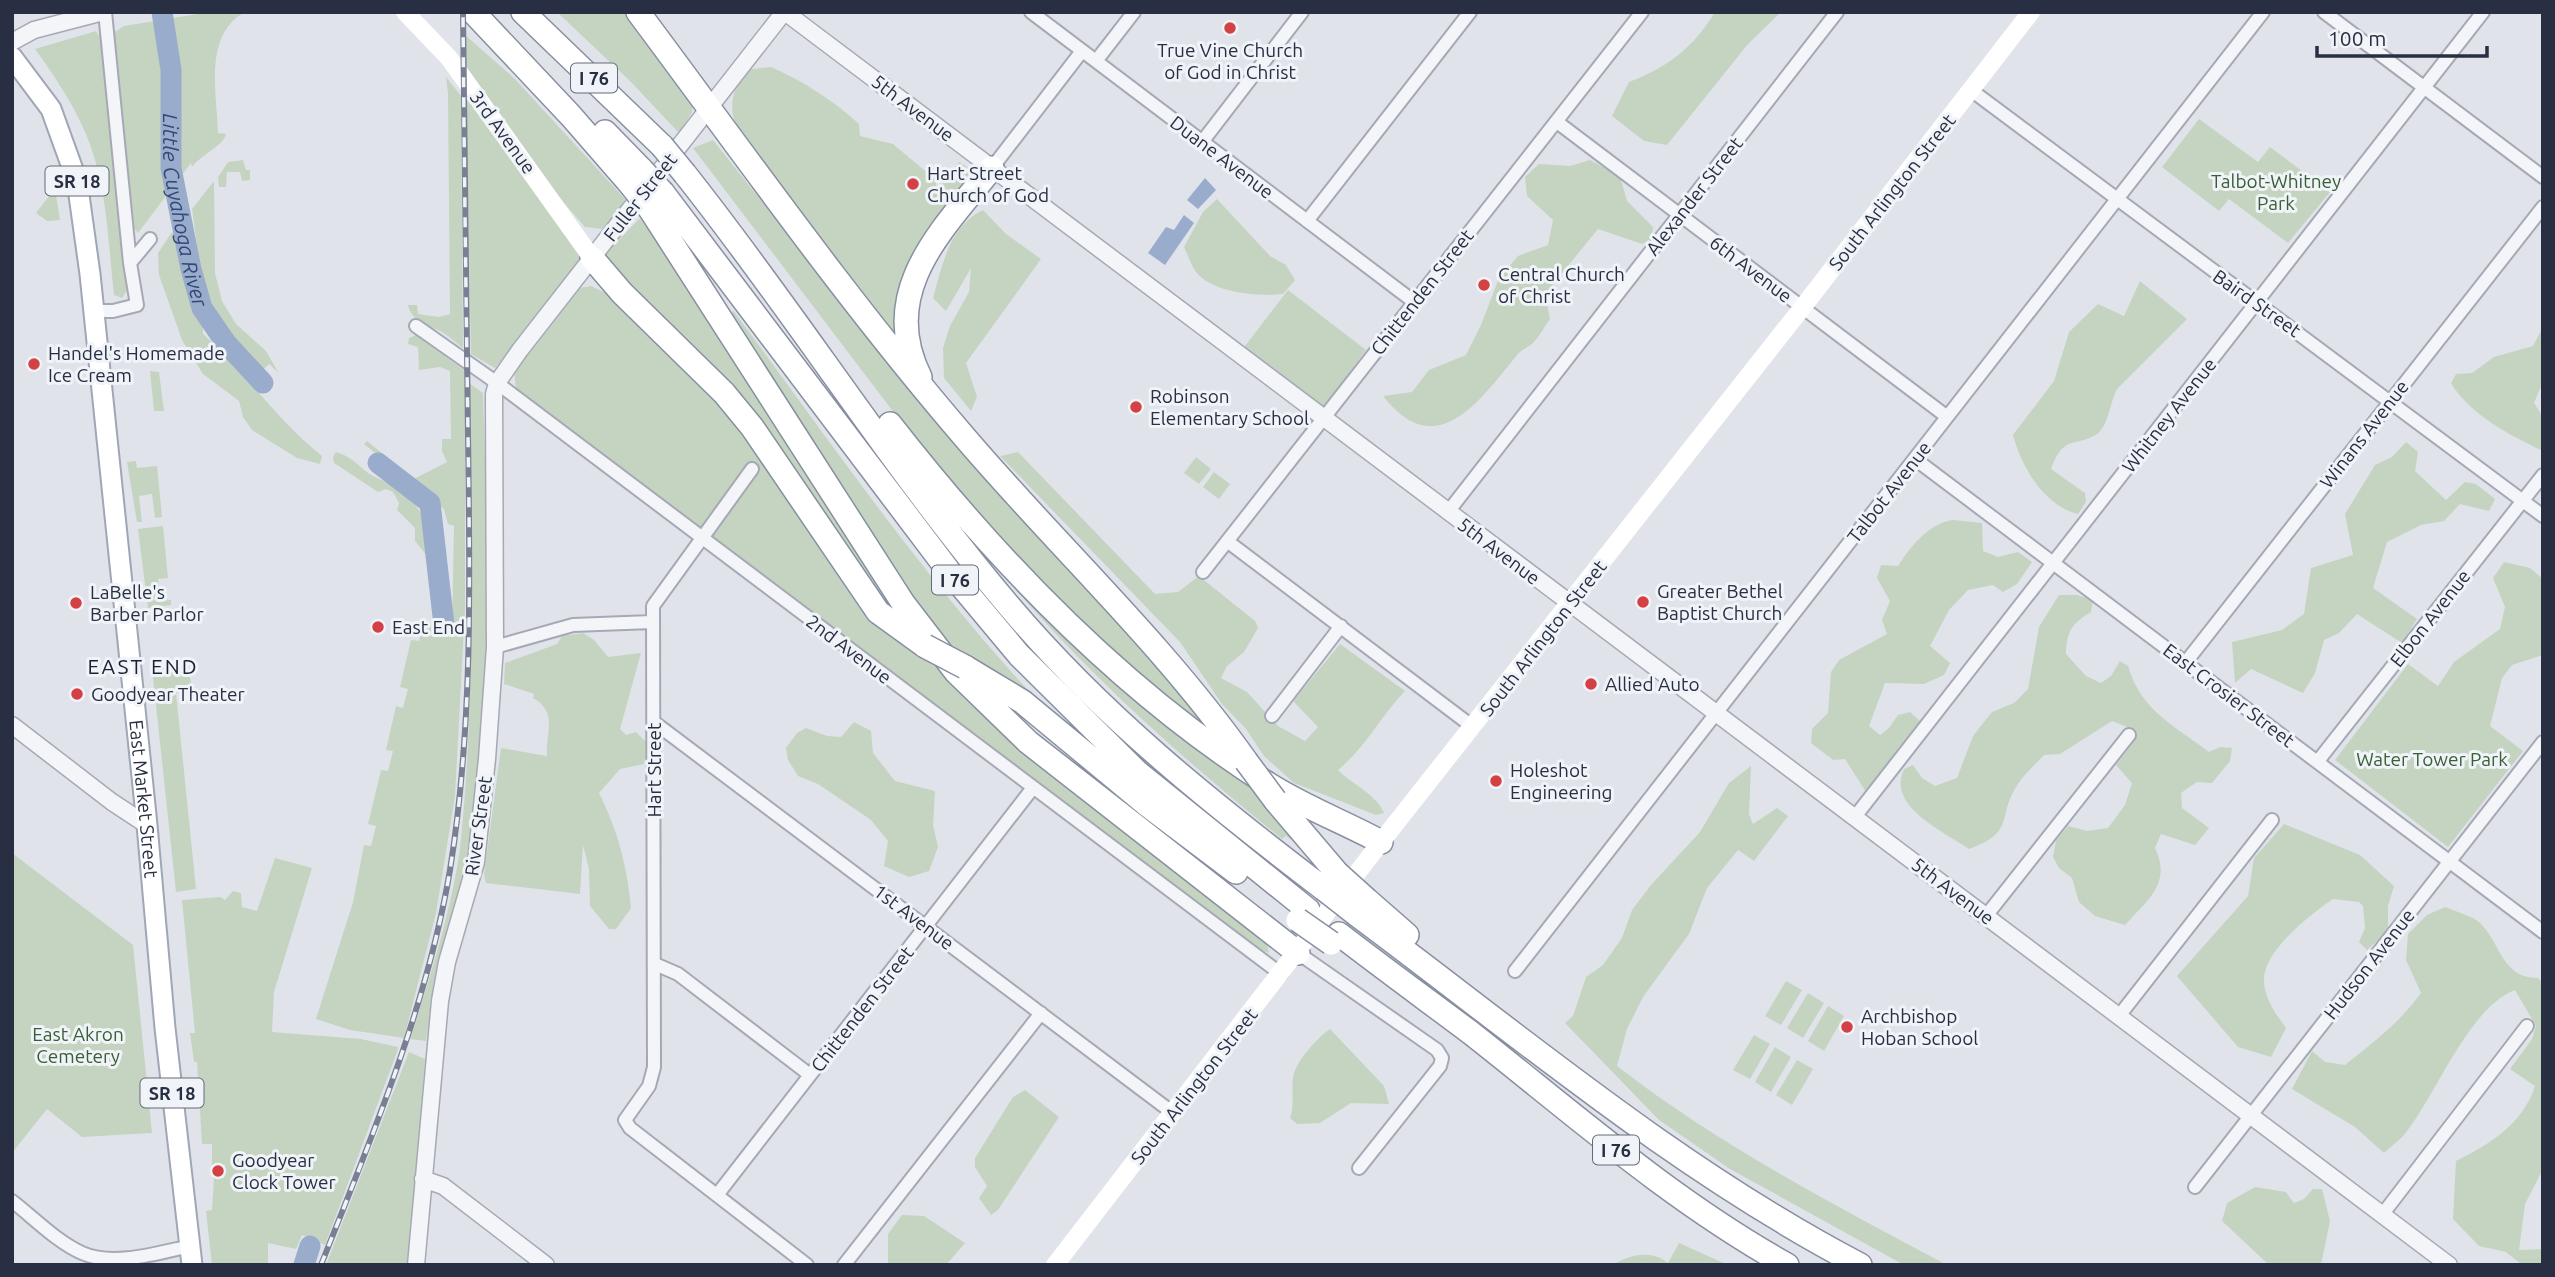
<svg xmlns="http://www.w3.org/2000/svg" width="2555" height="1277" font-family="Ubuntu,sans-serif">
<rect width="100%" height="100%" fill="#e1e3ea"/>
<!-- green -->
<path fill="#c4d4c1" d="M210,12H245C203,35 217,93 218,133L226,134C225,144 201,155 192,167L191,163L138,233L133,227L113,33L124,26Z
M557,12H627L693,103L692,112L679,133L631,82Z
M1715,12H1781L1748,44L1667,145L1644,141L1612,116L1629,82C1667,68 1694,47 1715,12Z
M96,31L100,37L128,289L122,298L114,295C109,253 108,208 97,167C86,123 61,85 35,49Z
M465,35L514,78L625,199L617,216L602,229L585,227L559,197L465,66Z
M771,67C803,81 834,101 859,124L860,136L893,144L936,180V192L959,162L977,173L922,249L903,351L737,127C727,105 734,91 744,70Z
M446,77L461,96L463,348C456,343 446,333 438,330C427,326 411,320 408,305H417L418,314L439,317L450,314L448,93Z
M466,95L580,255L577,269L495,368L471,354Z
M2199,119L2258,162L2270,147L2330,192L2288,243L2229,199L2219,211L2162,167Z
M713,140L944,431L1070,565L1225,745L1203,730L1085,628L1014,558L901,422L693,148Z
M243,160L246,170H250V180L242,181L240,172H227L226,187H219L218,177L228,162Z
M1590,160L1620,176L1627,201L1653,227L1651,239L1642,244L1598,229L1545,294L1550,319C1545,326 1540,335 1534,342C1529,347 1522,349 1517,355C1480,400 1437,465 1383,396L1412,392L1429,370L1466,355L1481,325L1499,278L1518,256L1548,245L1553,220L1527,196L1525,177L1539,164L1570,166Z
M214,181L215,273L222,301L236,324L266,351L278,372L269,364L263,370C251,357 237,344 226,329C201,295 198,250 192,209Z
M55,188L60,220L47,221L36,213Z
M1217,199L1270,256L1286,265L1295,280L1283,294C1260,297 1212,293 1196,272C1191,265 1188,255 1184,247L1203,212Z
M983,210L1006,234L1041,259L966,363L977,397L971,411L944,378L943,348L950,326L969,292L971,268L946,311L933,298C943,263 949,227 983,210Z
M640,218L719,329L914,630L890,614L772,441L606,267L604,255Z
M172,232L181,244L192,300L203,321V334C246,372 276,420 322,456L320,464L297,458L252,430L243,417L239,401L203,374L182,340L159,275L158,253Z
M2140,281L2187,319L2117,389C2110,402 2109,425 2097,434C2076,448 2064,433 2051,469L2085,493L2086,502L2078,514C2044,506 2021,466 2013,435L2054,381L2069,332L2098,304L2124,316Z
M591,286L616,298L720,399L880,628L938,664L1266,940L1269,953L1254,947L516,388L514,372L520,364L579,288Z
M1288,290L1366,350L1322,409L1242,350Z
M733,310C831,443 925,580 1038,701L955,653L875,548L749,347L732,314Z
M2543,327V382L2534,403L2543,417V451C2511,436 2469,414 2451,383L2456,374L2472,373L2494,357L2533,346Z
M416,335L465,371V609L455,796L436,913L404,1038L350,1030L316,1019L353,902L364,845L371,846L376,826L368,824L381,770L388,771L393,751L386,750L396,706L403,708L408,689L400,687L411,640L419,641L424,621L452,627L454,526L448,524L444,509L364,444L367,441L414,479L447,462L442,451V439H451L450,371L440,367L419,370L418,347L408,344L409,338Z
M150,371L159,372L164,411H154Z
M469,383L483,393L490,628L475,812L462,882L434,983L426,1041L410,1039C429,982 455,898 461,839C476,687 471,535 469,383Z
M2406,442L2418,452L2415,471L2446,500L2465,482L2476,484L2495,499L2489,511L2460,504L2444,521L2421,525L2387,542L2373,588L2417,619L2402,643L2357,614L2339,633L2324,640L2315,673L2303,693L2251,669L2235,683L2232,642L2282,630L2304,614L2311,568L2353,555L2345,514L2375,465L2392,457Z
M336,452C350,456 357,464 368,473C377,479 388,482 397,488C419,502 436,532 428,557L415,541V528L397,510L399,503L393,492L386,489L378,492L334,463L333,457Z
M1018,452L1155,594L1178,592L1199,576L1255,621L1258,628L1244,652L1227,666L1221,678L1247,692L1278,726L1305,741L1318,727L1293,701L1340,644L1405,691C1380,717 1366,747 1338,770C1353,785 1376,794 1384,813L1376,815L1294,783L1264,756L1246,729L1222,704L1180,642L1000,456Z
M1196,457L1211,469L1199,484L1184,473Z
M136,461L137,468L157,466L162,517L155,518L152,494L139,496L142,522H137L127,462Z
M1214,472L1230,484L1219,499L1203,487Z
M1953,520L1982,523L1983,551L1998,557L2018,552L2032,562L2017,584L2003,592L1993,585L1968,590L1949,610L1930,646L1950,663L1944,675L1924,684L1885,683L1869,726L1880,735L1889,728L1898,715L1910,712L1920,721L1915,736L1866,792L1845,759L1833,760L1811,743L1812,729L1828,713L1831,672L1839,660L1887,634L1882,620L1890,601L1877,578L1881,565L1898,566C1910,547 1929,523 1953,520Z
M163,526L168,578L158,579L161,601L171,600V605L148,608L138,529Z
M990,559L1252,784L1309,853L1286,836L1282,839C1174,752 1078,666 990,559Z
M2504,562L2530,568L2543,579V655L2512,665L2502,678L2490,726L2523,751L2448,847L2335,760L2408,664L2438,686L2454,662L2500,629L2505,607L2493,578Z
M2059,595H2077L2093,600L2091,612C2071,624 2067,631 2066,654L2086,676L2101,683L2111,676L2120,661L2128,666C2141,711 2174,725 2209,752L2220,747L2232,748L2230,761L2212,783L2197,782L2181,793L2182,808L2209,828L2195,845L2161,834L2155,848C2172,883 2148,900 2125,925L2095,916L2079,902L2072,878L2059,868L2053,857L2056,841L2068,826L2087,831L2108,828L2125,805L2132,783L2116,765L2133,743L2127,727L2112,721L2060,754L2044,755C2036,764 2025,773 2018,784C1996,816 2017,832 1969,849C1944,831 1886,807 1904,769L1913,765L1922,778L1935,786L1957,778L1973,736L1984,722L1992,712L2014,703L2028,689L2039,627Z
M583,633L594,640L608,657L641,653L620,729L626,735L636,732L648,744L644,764L620,769L599,793C618,831 627,866 631,908L616,929H609L590,906L589,869L583,845L580,894L486,883L484,874L501,748L547,756C545,733 559,713 533,698L534,694L504,684L505,663L557,644L562,636Z
M176,665L177,673L189,671L192,690L176,693L196,889L176,892L152,668Z
M854,722L871,731L873,753L895,781L935,791L933,825L938,847L929,871L909,877L884,866L888,841L871,820L818,784L798,776L788,760L786,748L797,733L806,728L827,736L841,737Z
M1751,766L1749,814L1753,824L1777,808L1788,816L1754,861L1738,850L1707,888L1689,934L1643,997L1627,1029L1617,1066C1719,1145 1834,1205 1947,1265H1904L1730,1169L1659,1120L1565,1023L1573,1016L1586,977L1603,965L1622,938L1632,910L1651,885L1700,832L1729,783Z
M2284,824L2360,855L2394,886L2388,906V931L2367,950L2359,942L2365,928L2363,906L2359,902L2333,899C2311,914 2263,951 2264,980C2264,998 2276,1014 2286,1028L2271,1057L2238,1047L2177,976L2248,896L2254,858Z
M12,853L133,945L152,1133L82,1137L47,1109L12,1153Z
M275,858L312,868L274,992L272,1032L361,1039L398,1047L397,1052L325,1245L302,1235L296,1249L268,1243V1265H212L206,1211L212,1210L214,1178H224L225,1165H212V1144H202L197,1062H194L190,1033H195L182,900L221,897L225,900L233,891L241,893L242,907L257,911Z
M2445,907C2454,911 2473,916 2480,923C2501,943 2501,978 2538,978L2543,984V1169L2525,1204L2519,1250L2543,1249V1265H2522L2506,1252L2479,1246L2453,1219L2456,1161C2490,1144 2523,1124 2535,1086L2510,1069L2532,1039L2536,1026L2515,990C2468,1008 2436,1096 2404,1135C2399,1141 2390,1147 2384,1153L2355,1127L2292,1089L2312,1051L2325,1062L2345,1065C2373,1043 2400,1022 2421,993L2406,960L2408,934L2427,915Z
M1786,981L1802,990L1781,1025L1765,1016Z
M1808,993L1824,1003L1803,1038L1787,1028Z
M1828,1006L1844,1016L1824,1051L1808,1041Z
M1330,1029L1384,1086L1389,1104L1351,1103L1320,1123L1297,1124L1290,1118C1295,1104 1291,1093 1293,1078C1295,1062 1317,1038 1330,1029Z
M1754,1035L1770,1044L1750,1079L1733,1070Z
M1775,1047L1791,1057L1771,1092L1755,1082Z
M409,1052L425,1059L409,1265H326Z
M1797,1060L1813,1069L1792,1105L1776,1095Z
M1025,1090L1059,1117L998,1210L991,1215L979,1198L987,1186L975,1167V1158L1013,1097Z
M2255,1187L2286,1192L2294,1203L2304,1199L2313,1189H2322L2330,1221L2321,1265H2269L2222,1221L2227,1203Z
M902,1215L924,1216L965,1243L946,1265H888V1234Z
M1679,1243L1728,1265H1612C1629,1255 1651,1249 1668,1263Z"/>
<!-- water -->
<path fill="#9aaccc" d="M1205,178L1216,190L1198,209L1187,200Z
M1184,215L1194,223L1165,265L1148,253L1166,227L1174,230Z"/>
<g fill="none" stroke-linecap="round" stroke-linejoin="round">
<!-- river -->
<g stroke="#9aaccc" stroke-width="21">
<path id="s1" d="M162,12L171,70V168L191,269L202,308L226,343L263,383"/>
<path d="M378,463L430,503L444,625"/>
<path d="M304,1265L310,1246"/>
</g>
<defs>
<path id="minor" d="M105,12L130,263
M1031,12L1413,301
M2324,12L2543,177
M1096,61L1134,12
M1971,90L2543,516
M1557,122L1946,416
M1202,142L1302,12
M992,168L1082,51
M1307,221L1470,12
M92,311H113L137,305L130,263L150,239
M416,326L497,383L1281,974
M1915,459L2543,932
M752,469L653,606L654,1067L649,1086L625,1120L630,1128L807,1265
M1448,512L1837,12
M1227,541L1473,727
M1203,572L1642,12
M495,647L573,625L652,622
M2186,662L2543,207
M1272,716L1341,626
M655,723L1173,1113
M2318,761L2543,475
M1854,818L2483,12
M1986,916L2129,735
M1298,953L1437,1050L1442,1058L1440,1066L1359,1168
M655,964L678,974L810,1075
M1515,971L2263,12
M2119,1016L2272,820
M2195,1187L2543,742
M717,1195L1032,789
M12,1201C34,1218 57,1242 82,1253C113,1267 158,1253 190,1246
M2382,1215L2527,1026
M844,1265L1041,1013"/>
<path id="tertiary" d="M785,12L2449,1265
M12,42L34,30L103,12
M12,725L112,802L147,825
M423,1179L443,1186L546,1265
M416,1265L440,1001L447,962L476,862L487,759L495,647L494,394L497,383L520,350L784,12"/>
<g id="primary">
<path id="s2" d="M12,57L51,109L77,181L90,274L147,825L165,1028L192,1265"/>
</g>
<path id="motorway" d="M473,12L571,116L631,185
M523,12L662,146
M638,12C744,154 846,299 961,433C1055,544 1162,642 1246,761
M605,132L642,170
M685,174C797,315 893,469 1009,606C1101,715 1211,803 1324,889
M663,193L948,570L1019,655L1137,772L1308,910
M650,209L903,603L956,672L1028,742L1298,953
M592,258L622,293L724,393L752,427L878,612L925,646
M920,377C877,292 942,230 992,168
M890,424C996,560 1122,691 1268,784C1304,807 1344,822 1381,842
M965,667L1023,702L1146,804L1236,872
M1275,800L1337,873
M1367,900L1407,935
M1356,914C1520,1036 1678,1170 1860,1265
M1339,934C1383,968 1427,1000 1471,1033C1574,1114 1672,1201 1787,1265"/>
</defs>
<!-- minor casing -->
<use href="#minor" stroke="#a6a9b5" stroke-width="16"/>
<!-- tertiary casing -->
<use href="#tertiary" stroke="#a6a9b5" stroke-width="19"/>
<!-- primary casing -->
<use href="#primary" stroke="#9fa6b6" stroke-width="23"/>
<!-- motorway casing -->
<use href="#motorway" stroke="#878fa1" stroke-width="26"/>
<!-- minor -->
<use href="#minor" stroke="#f4f5f8" stroke-width="12"/>
<!-- tertiary -->
<use href="#tertiary" stroke="#f4f5f8" stroke-width="16"/>
<!-- secondary -->
<path stroke="#fff" stroke-width="18" d="M405,12L449,58L592,258
M1055,1265L1381,842L1802,308L2031,12"/>
<!-- primary -->
<use href="#primary" stroke="#fff" stroke-width="19"/>
<!-- motorway -->
<use href="#motorway" stroke="#fff" stroke-width="23"/>
<defs>
<path id="rail" d="M321,1265C372,1136 427,1007 450,870C473,727 470,580 468,435C466,294 464,153 463,12"/>
</defs>
<!-- rail casing -->
<use href="#rail" stroke="#798094" stroke-width="6"/>
<!-- rail -->
<use href="#rail" stroke="#f0f3f7" stroke-width="3.5" stroke-dasharray="10" stroke-linecap="butt"/>
<defs>
<path id="motorway-bridge" d="M662,146L685,174
M642,170L663,193
M631,185L650,209
M925,646L965,667
M1246,761L1275,800
M1337,873L1367,900
M1324,889L1356,914
M1298,920L1331,943"/>
</defs>
<!-- motorway-bridge casing -->
<use href="#motorway-bridge" stroke="#878fa1" stroke-width="26" stroke-linecap="butt"/>
<!-- motorway-bridge -->
<use href="#motorway-bridge" stroke="#fff" stroke-width="23"/>
</g>
<!-- markers -->
<g fill="#d44145" stroke="#f0f3f7" stroke-width="2.5">
<circle cx="1230" cy="28" r="7"/>
<circle cx="913" cy="184" r="7"/>
<circle cx="1484" cy="285" r="7"/>
<circle cx="34" cy="364" r="7"/>
<circle cx="1136" cy="407" r="7"/>
<circle cx="1643" cy="602" r="7"/>
<circle cx="76" cy="603" r="7"/>
<circle cx="378" cy="627" r="7"/>
<circle cx="1591" cy="684" r="7"/>
<circle cx="77" cy="694" r="7"/>
<circle cx="1496" cy="781" r="7"/>
<circle cx="1847" cy="1027" r="7"/>
<circle cx="218" cy="1171" r="7"/>
</g>
<g text-anchor="middle" dominant-baseline="central" stroke-width="6" stroke-linejoin="round" paint-order="stroke">
<!-- shield labels -->
<g fill="#f0f3f7" stroke="#646a79" stroke-width="2">
<rect x="571" y="63.5" width="46" height="29" rx="5"/>
<rect x="45.5" y="166.5" width="63" height="29" rx="5"/>
<rect x="932" y="565.5" width="46" height="29" rx="5"/>
<rect x="140.5" y="1078.5" width="63" height="29" rx="5"/>
<rect x="1593" y="1135.5" width="46" height="29" rx="5"/>
</g>
<g font-size="18" font-weight="bold" fill="#282f43">
<text x="594" y="78">I 76</text>
<text x="77" y="181">SR 18</text>
<text x="955" y="580">I 76</text>
<text x="172" y="1093">SR 18</text>
<text x="1616" y="1150">I 76</text>
</g>
<!-- poi labels -->
<g font-size="19" fill="#282f43" stroke="#f0f3f7" text-anchor="start">
<text x="1230" y="50" text-anchor="middle">True Vine Church<tspan x="1230" dy="22">of God in Christ</tspan></text>
<text x="927" y="173">Hart Street<tspan x="927" dy="22">Church of God</tspan></text>
<text x="1498" y="274">Central Church<tspan x="1498" dy="22">of Christ</tspan></text>
<text x="48" y="353">Handel's Homemade<tspan x="48" dy="22">Ice Cream</tspan></text>
<text x="1150" y="396">Robinson<tspan x="1150" dy="22">Elementary School</tspan></text>
<text x="1657" y="591">Greater Bethel<tspan x="1657" dy="22">Baptist Church</tspan></text>
<text x="90" y="592">LaBelle's<tspan x="90" dy="22">Barber Parlor</tspan></text>
<text x="392" y="627">East End</text>
<text x="1605" y="684">Allied Auto</text>
<text x="91" y="694">Goodyear Theater</text>
<text x="1510" y="770">Holeshot<tspan x="1510" dy="22">Engineering</tspan></text>
<text x="1861" y="1016">Archbishop<tspan x="1861" dy="22">Hoban School</tspan></text>
<text x="232" y="1160">Goodyear<tspan x="232" dy="22">Clock Tower</tspan></text>
</g>
<!-- street labels -->
<g font-size="19" fill="#282f43" stroke="#f0f3f7">
<text transform="translate(913 108) rotate(37)">5th Avenue</text>
<text transform="translate(503 132) rotate(54)">3rd Avenue</text>
<text transform="translate(1222 157) rotate(37)">Duane Avenue</text>
<text transform="translate(1892 192) rotate(-52)">South Arlington Street</text>
<text transform="translate(1694 196) rotate(-52)">Alexander Street</text>
<text transform="translate(640 197) rotate(-52)">Fuller Street</text>
<text transform="translate(1751 269) rotate(37)">6th Avenue</text>
<text transform="translate(1422 292) rotate(-52)">Chittenden Street</text>
<text transform="translate(2257 303) rotate(35)">Baird Street</text>
<text transform="translate(2169 415) rotate(-52)">Whitney Avenue</text>
<text transform="translate(2364 434) rotate(-52)">Winans Avenue</text>
<text transform="translate(1889 492) rotate(-52)">Talbot Avenue</text>
<text transform="translate(1499 551) rotate(37)">5th Avenue</text>
<text transform="translate(2430 618) rotate(-52)">Elbon Avenue</text>
<text transform="translate(1543 638) rotate(-52)">South Arlington Street</text>
<text transform="translate(849 649) rotate(37)">2nd Avenue</text>
<text transform="translate(2229 695) rotate(37)">East Crosier Street</text>
<text transform="translate(654 770) rotate(-90)">Hart Street</text>
<text stroke="none"><textPath href="#s2" startOffset="763">East Market Street</textPath></text>
<text transform="translate(478 826) rotate(-82)">River Street</text>
<text transform="translate(1953 891) rotate(37)">5th Avenue</text>
<text transform="translate(914 917) rotate(37)">1st Avenue</text>
<text transform="translate(2369 964) rotate(-52)">Hudson Avenue</text>
<text transform="translate(862 1009) rotate(-52)">Chittenden Street</text>
<text transform="translate(1194 1086) rotate(-52)">South Arlington Street</text>
</g>
<!-- park labels -->
<g font-size="19" fill="#385f35" stroke="#f0f3f7">
<text x="2276" y="181">Talbot-Whitney<tspan x="2276" dy="22">Park</tspan></text>
<text x="2432" y="759">Water Tower Park</text>
<text x="78" y="1034">East Akron<tspan x="78" dy="22">Cemetery</tspan></text>
</g>
<!-- water labels -->
<g font-size="21" font-style="italic" fill="#314878" stroke="#f0f3f7">
<text stroke="none"><textPath href="#s1" startOffset="200">Little Cuyahoga River</textPath></text>
</g>
<!-- neighbourhood labels -->
<g font-size="21" letter-spacing="2" fill="#1b2033" stroke="#f0f3f7">
<text x="143" y="666">EAST END</text>
</g>
</g>
<!-- border -->
<rect width="2555" height="1277" fill="none" stroke="#282f43" stroke-width="28"/>
<!-- scale -->
<path d="M2317 46v10h170v-10" fill="none" stroke="#282f43" stroke-width="3.5"/>
<text x="2328" y="46" font-size="21" fill="#282f43" stroke="#f0f3f7" stroke-width="5" paint-order="stroke">100 m</text>
</svg>
